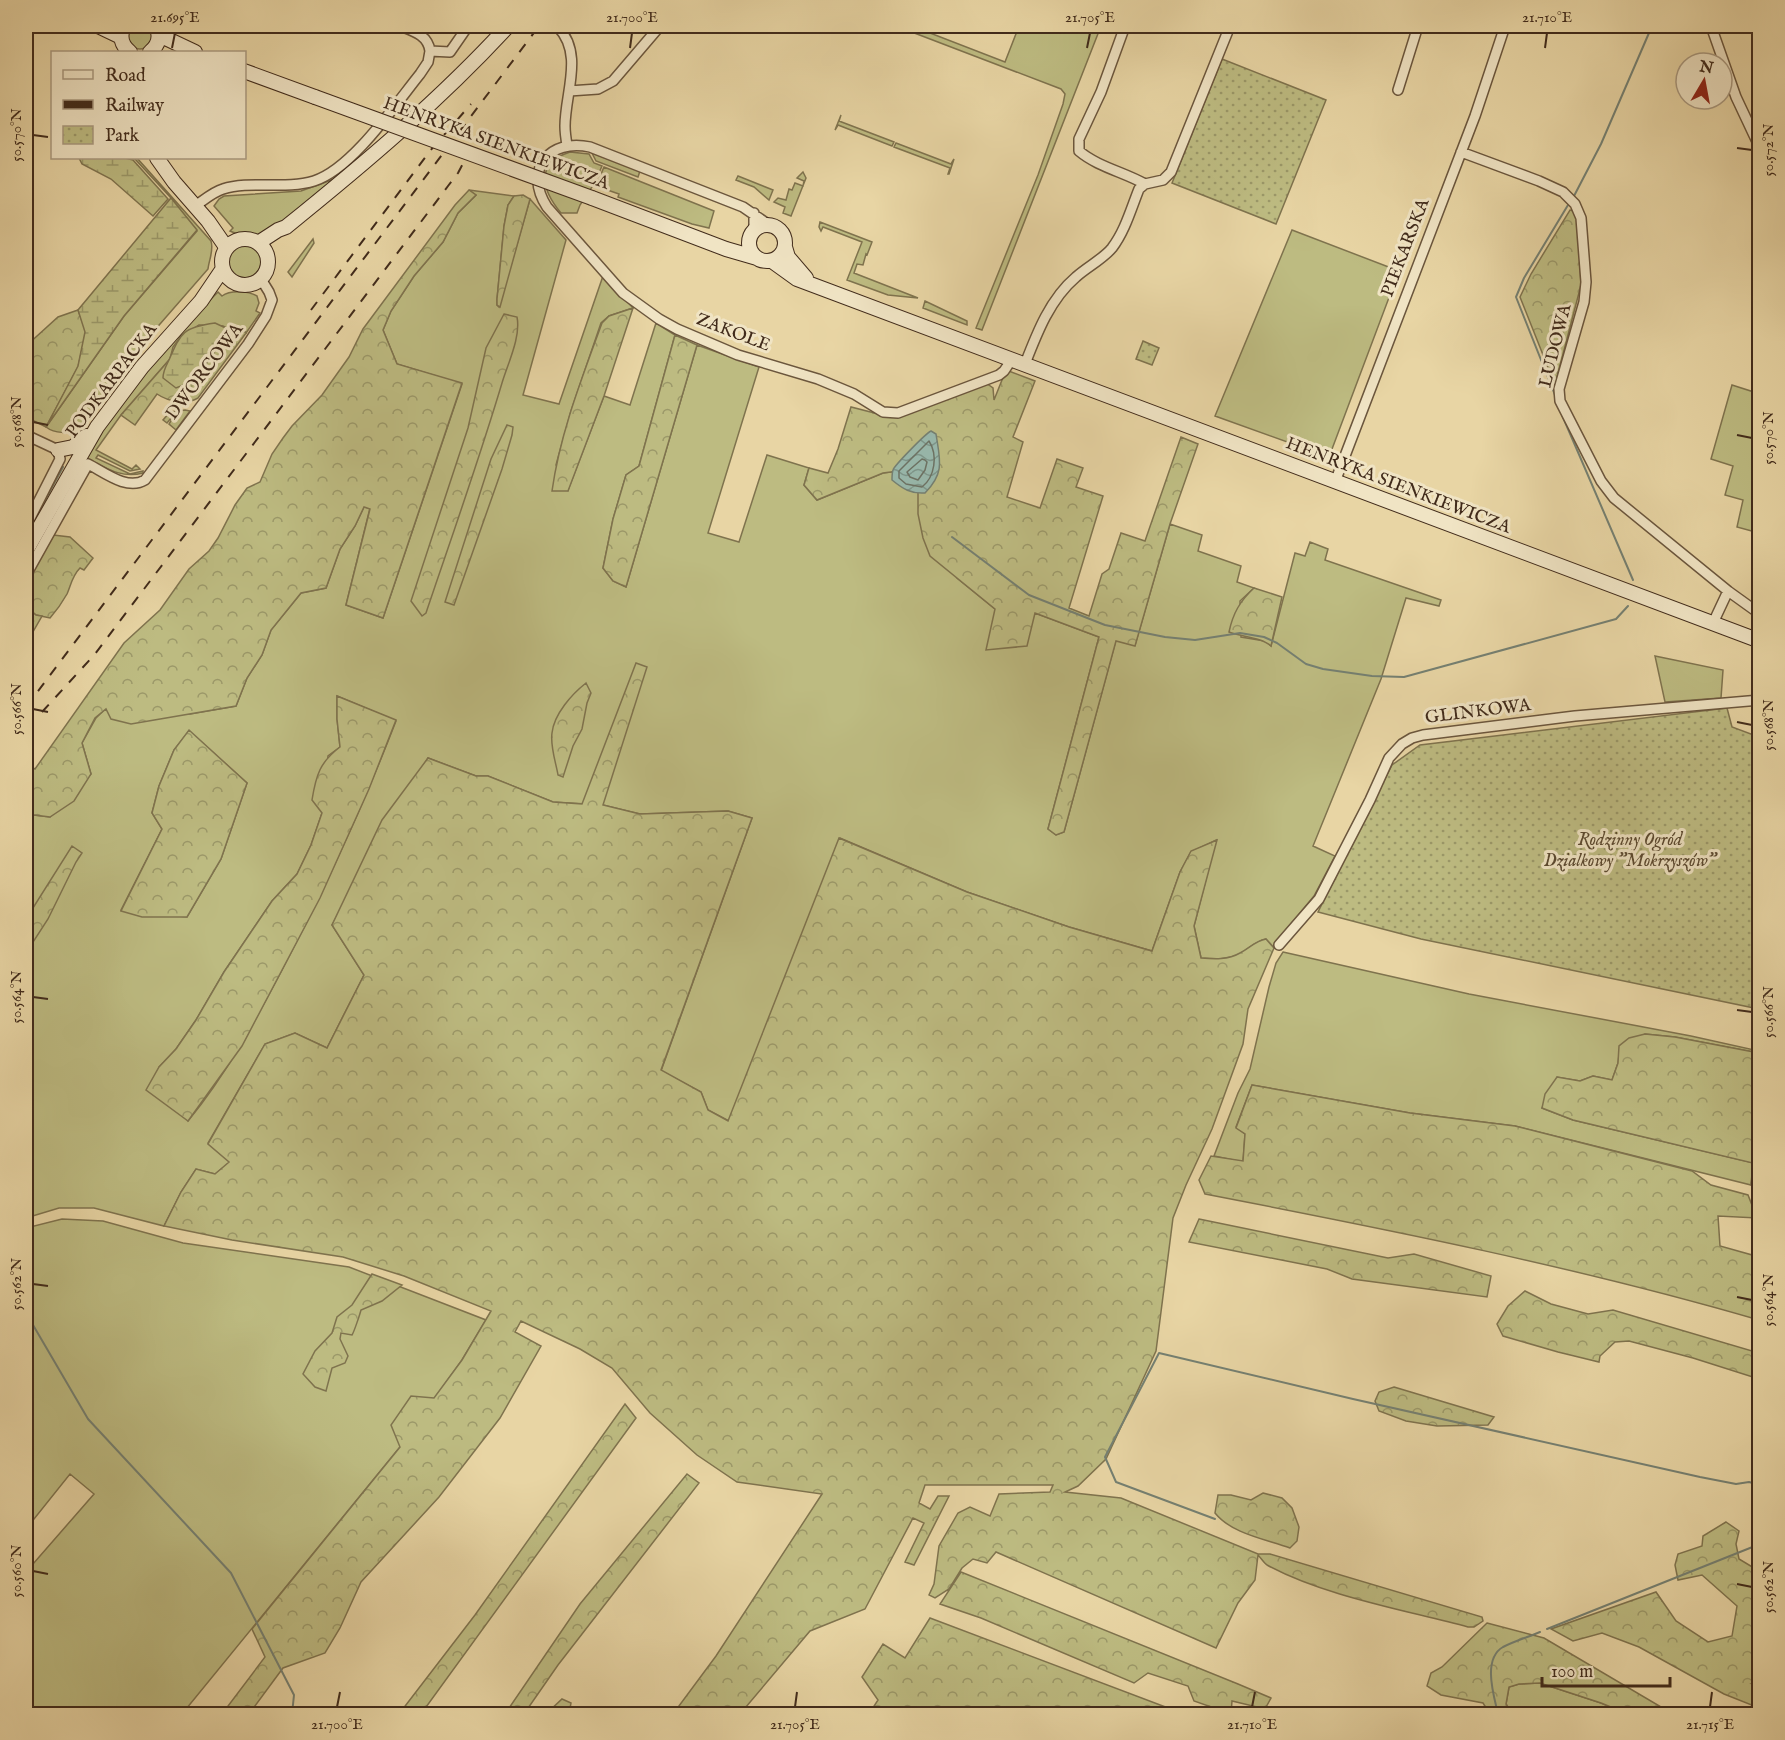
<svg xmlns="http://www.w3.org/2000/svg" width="1785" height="1740" font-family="'IM FELL English',serif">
<defs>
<pattern id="forest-crowns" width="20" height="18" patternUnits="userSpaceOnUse" patternTransform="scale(1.5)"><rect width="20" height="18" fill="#bdbb81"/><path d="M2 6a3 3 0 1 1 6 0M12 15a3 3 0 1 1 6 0" fill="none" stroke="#9b9869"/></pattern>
<pattern id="wetland-marsh" width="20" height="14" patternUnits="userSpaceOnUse" patternTransform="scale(1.5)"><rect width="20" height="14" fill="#bdbb81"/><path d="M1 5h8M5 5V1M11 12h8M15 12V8" fill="none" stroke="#9b9869"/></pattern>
<pattern id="park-dots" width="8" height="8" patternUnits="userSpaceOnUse" patternTransform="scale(1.5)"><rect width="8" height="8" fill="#bdbb81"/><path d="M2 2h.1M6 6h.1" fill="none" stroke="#9b9869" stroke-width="1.8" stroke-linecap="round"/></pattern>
<pattern id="water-waves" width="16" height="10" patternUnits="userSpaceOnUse" patternTransform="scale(1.5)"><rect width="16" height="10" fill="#98b8ac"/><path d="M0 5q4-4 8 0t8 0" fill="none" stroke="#7e968b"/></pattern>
</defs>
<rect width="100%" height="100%" fill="#e8d5a4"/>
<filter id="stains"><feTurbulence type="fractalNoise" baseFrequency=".00333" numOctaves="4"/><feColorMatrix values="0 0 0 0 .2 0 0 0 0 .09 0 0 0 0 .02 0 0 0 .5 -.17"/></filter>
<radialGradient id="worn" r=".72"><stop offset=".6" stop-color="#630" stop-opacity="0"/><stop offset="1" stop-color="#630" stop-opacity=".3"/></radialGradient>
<!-- grass -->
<path fill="#bdbb81" stroke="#7f734e" stroke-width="1.5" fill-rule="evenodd" d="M128 37a12 12 0 1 1 24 0a12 12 0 1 1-24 0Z
M896,26H912L1005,62L1019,26H1101L982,330L976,328L1038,175L1063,104L1065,94L1061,89Z
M841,115L839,121L894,142L892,146L838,125L835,130Z
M896,143L951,164L954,159L949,174H948L950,168L894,147Z
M570,152L589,154L594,163L602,166L594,184L580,205L577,213H561C542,190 534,164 570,152Z
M592,153L640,171L638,177L596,161Z
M130,158H137L211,241C214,250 209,260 208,269L133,355L79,428C68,434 55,434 46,427L124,316L197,231L171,198L135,159Z
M604,167L714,211L709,228L692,224L618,197L619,194L596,186Z
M803,172L806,178L791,216L783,213L785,207L774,202L778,198L786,200L789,189L792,190L795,183L803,186L804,181L797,178Z
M738,176L773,190L769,200L754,187L736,180Z
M334,179C321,191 272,235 258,236C252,237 235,234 230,231L233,228L214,206L219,199L224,196L301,191Z
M469,190L514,196L508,205L504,226L497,299V305L499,307L530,199L566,240L523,395L559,404L603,276L633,308L609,316L601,323L571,411L556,465L568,490L604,396L630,405L656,323L675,335L639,466L626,475L613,519L603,568L613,581L626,587L697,345L759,367L708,533L739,542L767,455L809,468L804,485L817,500L883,473L906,470L920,476L957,578L995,609L1035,613L1099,637L1048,829L1056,835L1064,832L1116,640L1135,645L1170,524L1202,535L1198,551L1241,566L1237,582L1254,588L1240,601L1241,637L1265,641L1271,646L1295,553L1305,556L1310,542L1328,549L1325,560L1441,600L1439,606L1406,598L1381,679L1313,846L1335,856L1314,896L1286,930L1274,948L1266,939C1255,941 1250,948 1240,954C1228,960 1214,959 1201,958L1194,926L1216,840L1191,852L1180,872L1152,951L1069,927L967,892L840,838L729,1121L708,1110L701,1092L661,1071L752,818L728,811L640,814L603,805L553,802L488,776H476L428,758L332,925L364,975L327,1048L295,1033L265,1044L208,1143L230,1162L215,1174L196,1169L181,1192L164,1226L94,1208H59L26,1218V814L50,817L91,774L82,743L96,718L106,708L190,714L236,706L247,678L262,655L271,630L301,593L326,588L340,549L355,526L364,507L370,508L346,605L383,618L462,384L397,364L383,330L391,311L414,276L443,242L458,213L476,195ZM337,696L396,721C363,806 325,889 282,970C254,1023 226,1075 188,1121L159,1067L176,1049L196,1020L224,972L272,901L297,874L311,845L322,813L328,756L340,747L337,719ZM189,731L247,783L221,859L187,917L121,910L162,829L152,813L159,786L174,750Z
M820,222L872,242L867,255L866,254L863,265L857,264L854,273L918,298L888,295L847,280L862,242L823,227L821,231L819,227Z
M1292,230L1399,271L1329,457L1215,416Z
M313,239L314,243L292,277L288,272Z
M227 261a17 17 0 1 1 34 0a17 17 0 1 1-34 0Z
M218,292L222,296C230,290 249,291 257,296L259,303L256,311L260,313L246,333L242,329L232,328L230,330L223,326L199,325L181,336L173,347L170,359L121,415L96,450L132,469L136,465L140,469L130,471L98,455L96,458L130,474L143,471V473C120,479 105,467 85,457L119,404L205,305Z
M925,301L967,321V325L923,308Z
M1732,385L1754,392L1756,389L1759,390V533L1737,527L1743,500L1725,495L1733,466L1711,459Z
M185,410L190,411L176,430L169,424L172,419L171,418L167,423L163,420L170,412Z
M1655,656L1723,670L1721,698L1665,702Z
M1283,952L1469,994L1691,1036L1759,1051V1053L1675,1037L1645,1034L1620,1047L1618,1063L1612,1080L1593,1076L1580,1081L1557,1077L1542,1108L1573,1120L1754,1163L1751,1185L1515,1126L1410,1113L1252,1085L1236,1127L1245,1134L1243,1162L1214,1156L1238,1093L1250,1069L1269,987L1276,963Z
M62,1219L103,1221L183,1243L349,1267L486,1320L462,1360L400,1447L182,1714H26V1572L94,1494L70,1474L26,1529L27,1464L26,1463V1228Z
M1540,1683L1601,1703L1628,1714H1512L1506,1704L1509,1687L1519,1684Z"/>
<!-- forest -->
<path fill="url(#forest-crowns)" stroke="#7f734e" stroke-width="1.5" d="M469,190L476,195L458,213L443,242L414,276L391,311L383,330L397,364L462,383L383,618L346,605L370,509L364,507L355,526L340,549L326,588L301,593L271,630L262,655L247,678L236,706L131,724L111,719L106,709L95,718L82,743L91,774L74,801L50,817L26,814V764L35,769L124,643L160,610L189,569L209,551L218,538L235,505L247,488L260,482L272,454L283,438L292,426L322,395L349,357L363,329L455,205Z
M523,195L530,199L500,307L497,305V299L504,226L508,205L514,196Z
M1570,210L1574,211L1578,221L1581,285L1555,385L1520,297L1531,274Z
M633,308L604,396L568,491H552C560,433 582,378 602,323L609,316Z
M78,310L86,332L78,367L46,427L26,417V346L58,317Z
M504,314L517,317C521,337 508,363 502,383C479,460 452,536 426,613L422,616L411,601L468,428L486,348Z
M232,327L242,329L246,333L198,398C186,405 169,402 157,394L135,425L121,415L170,359L216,343Z
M675,335L697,345L626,587L613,581L603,568L613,519L626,475L639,466Z
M1006,370L1035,381L1013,437L1023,442L1007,497L1040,508L1057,459L1083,468L1076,487L1103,496L1069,608L1089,616L1102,574L1109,569L1121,533L1145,541L1181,437L1198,444L1170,524L1135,646L1116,641L1064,832L1056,835L1048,829L1099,637L1035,613L1027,646L986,650L995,609L930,556L923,538L918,514V493L906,470L883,473L817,500L804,485L809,468L828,473L838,449L851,407L890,417L899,416L986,383L993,388L994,400Z
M507,425L513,427L512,435L502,469L454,605L445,602L491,459Z
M53,535L70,537L93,558L84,570L80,568C72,576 71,585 67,594C62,603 57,610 50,618L36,615L26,606V584Z
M1254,588L1282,597L1271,646C1261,637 1242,637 1229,632C1233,613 1240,601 1254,588Z
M636,663L647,667L603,805L640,814L728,811L752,818L661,1070L701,1092L708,1110L728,1121L839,838L967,892L1069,927L1152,951L1180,872L1191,851L1217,840L1194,926L1201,958C1214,959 1228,960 1240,953C1250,948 1255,941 1266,939L1274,948L1248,1009L1243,1044L1212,1129L1186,1185L1173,1218L1156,1351L1106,1459L1078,1486L1065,1492L1121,1498L1258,1554H1270L1482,1617L1483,1621L1474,1627H1468C1405,1610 1324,1596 1267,1565C1264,1563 1261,1558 1258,1555L1255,1580L1238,1603L1216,1648L996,1552L987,1563L973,1559L962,1568L949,1589L935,1598L929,1595L934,1584L939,1546L958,1513L970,1507L990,1516L999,1494L1050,1492L1053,1485H925L919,1503L930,1509L938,1496H949L914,1565L905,1562L924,1523L913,1518L865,1609L810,1631L740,1714H673L716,1656L822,1494L737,1482L697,1455L650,1413L612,1368L580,1349L521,1321L515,1332L541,1346L500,1418L439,1497L361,1582L340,1628L325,1653L283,1668L249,1714H222L265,1657L252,1629L400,1447L391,1425L411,1396L434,1398L462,1360L491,1311L404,1276L343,1257L232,1240L164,1226L181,1192L196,1169L215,1174L229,1162L208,1144L265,1044L295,1033L327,1048L364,975L332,925L382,820L428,758L476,776H488L553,802L582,804Z
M586,683L591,693L587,703L582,729L573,746L563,777L558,775C556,763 550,746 552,733C554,714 572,694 586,683Z
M337,696L396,720L369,789L320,898L242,1046L188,1121L146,1090L159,1067L176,1049L196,1020L224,972L272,901L297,874L311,845L322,813L312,800C316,775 320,762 340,747L337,719Z
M189,730L247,783L221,859L187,917H142L121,911L162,829L152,813L159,786L174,750Z
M72,846L82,853L76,862L48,919L26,953V919Z
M1645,1034L1675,1037L1759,1053V1187L1751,1185L1753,1163L1573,1120L1542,1108L1545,1094L1557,1077L1580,1081L1593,1076L1612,1080L1618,1063L1619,1046L1629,1038Z
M1252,1085L1410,1113L1515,1126L1692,1171L1711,1185L1748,1195L1757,1218L1718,1216L1720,1246L1752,1255L1759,1270V1320C1577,1267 1391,1230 1205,1194L1199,1180L1211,1156L1243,1161L1245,1134L1236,1128Z
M1199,1219L1388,1258L1414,1254L1491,1276L1487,1297L1352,1279L1327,1269L1189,1242Z
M372,1274L402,1285L382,1301L361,1310C360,1314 354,1332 352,1335L341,1333L340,1339L348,1356L345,1363L332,1368L326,1391L315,1387L303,1374L315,1351L332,1333L337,1317L352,1305Z
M1525,1291L1551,1304L1588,1314L1613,1310L1759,1353V1379L1693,1358L1629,1341L1615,1342L1600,1356L1599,1362L1558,1352L1503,1336L1497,1324L1508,1306Z
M1394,1387L1494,1417L1488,1425L1437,1426L1406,1421L1379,1411L1375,1401L1379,1392Z
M625,1404L636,1418L421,1714H399L475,1615Z
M687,1474L699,1483L558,1665L524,1714H505L580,1604Z
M1263,1493L1282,1498L1292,1508L1299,1527L1297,1541L1290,1548C1265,1539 1232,1534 1215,1513L1218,1495H1231L1251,1500Z
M1726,1522L1739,1531L1736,1544L1739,1559L1759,1571V1684H1752L1759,1688V1708L1724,1694L1639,1647L1602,1633L1573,1641L1551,1629L1656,1592L1676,1621L1708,1642L1732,1636L1737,1606L1702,1575L1678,1580L1675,1565L1678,1554L1702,1546L1703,1536Z
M961,1572L1238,1684L1271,1698L1265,1709L1232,1701L1231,1714L1194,1701L1188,1686L1148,1673L1134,1683L981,1618L940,1604Z
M930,1618L1184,1714H869L878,1700L862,1677L883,1644L905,1658Z
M1487,1623L1544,1638L1673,1714H1628L1601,1703L1540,1683L1519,1684L1509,1687L1506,1704L1512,1714H1490L1483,1703L1441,1695L1427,1686L1431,1673L1442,1667Z
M562,1699L571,1703L569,1714H546Z"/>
<!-- wetland -->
<path fill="url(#wetland-marsh)" stroke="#7f734e" stroke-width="1.5" d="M79,158H125L133,160L168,199L153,216L111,179L82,164Z
M171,198L197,230L124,316L46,427L78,366L85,332L78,310Z
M215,323L230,330L194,381L176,388L163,378C163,371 166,366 169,360C181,332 184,327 215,323Z"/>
<!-- park -->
<path fill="url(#park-dots)" stroke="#7f734e" stroke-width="1.5" d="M1222,59L1326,100L1276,224L1172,183Z
M1143,341L1159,348L1152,365L1136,359Z
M27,608L36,615L42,616L26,644V611Z
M1727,708L1732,727L1759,737V1009L1421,939L1318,912L1392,765L1420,745Z"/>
<!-- water -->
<path fill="url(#water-waves)" stroke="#758072" stroke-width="1.5" d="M931,431L936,434C940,460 945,473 925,493C911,494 903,489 892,480C892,477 892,473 893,470C894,466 925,434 931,431Z"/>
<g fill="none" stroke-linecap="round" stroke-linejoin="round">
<!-- shore -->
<path stroke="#6c7264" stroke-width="1.5" d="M929,441C938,455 935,477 922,487L906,484L899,478V471Z
M922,459L925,460L927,462L925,470L918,480L910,477L907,472Z"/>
<!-- stream -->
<path stroke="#758072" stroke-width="2" d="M1574,196L1601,144L1652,26
M1555,395L1516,297L1524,278L1568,205
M1562,415L1633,580
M33,522L63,467
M26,535L30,527
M952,537L1029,595L1105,625L1165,637L1195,640L1240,633L1264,637L1277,643L1306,664L1323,669L1372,676L1404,677L1616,619L1628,606
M26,1313L88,1419L231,1573L294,1695L292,1714
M1215,1519L1116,1482L1105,1457L1159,1353L1353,1399L1700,1477L1736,1484L1749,1482L1760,1485
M1547,1629L1760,1544
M1498,1714C1494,1696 1482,1659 1503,1647C1515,1641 1528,1637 1540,1632"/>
<defs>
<path id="street" d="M400,26C413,31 428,35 430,51
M1125,26L1101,92L1079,139V151C1098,167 1124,172 1145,184L1163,180L1171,172L1230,26
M1711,26L1736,97L1760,148
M558,27C584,54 565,93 565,126C565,132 566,139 567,145
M1398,90L1418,26
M569,91L598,89L613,81L660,26
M1461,152L1539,181L1563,192L1575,204L1581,218L1586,282L1584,302L1559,389L1560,401L1601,481L1614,498L1728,591L1713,623
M195,206C204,200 213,192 223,189C250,180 285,190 314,181C352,169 395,105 420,74L428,62L430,51L450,52L468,26
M754,213V230
M769,225L743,207L590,147C549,138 523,170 547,207L623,293L659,319L677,329L738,355L818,379L854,394L883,412L898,413L999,375L1004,371L1012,359
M1025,364C1037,333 1050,299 1076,277C1087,267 1103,259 1112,248C1125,231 1131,209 1139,189L1145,184
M26,435L58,450L60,459L26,526
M1335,482L1475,116L1505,26
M26,575L88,464C104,472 127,491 145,480L248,344L266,316L272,300L269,292L261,279
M1728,591L1760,614
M1279,945L1319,899L1370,800L1389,758L1402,744L1412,738L1423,735L1575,716L1760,700"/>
<path id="secondary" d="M98,26L121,37
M124,26C119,36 121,45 130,52
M159,35L195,52
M150,52C159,45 161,36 156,26
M244,71L315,97
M157,158L174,182L208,221L226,247
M592,198L726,249L757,258
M749 243a18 18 0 1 1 36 0a18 18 0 1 1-36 0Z
M222 262a23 23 0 1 1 46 0a23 23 0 1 1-46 0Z
M258,243L278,230L286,227C364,164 440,100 508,26
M785,247L788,257L806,278
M772,261L797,279L1760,641
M58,450L73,447L86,436
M26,551L97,427L142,367L201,301L222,270"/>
</defs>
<!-- street casing -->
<use href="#street" stroke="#6b563d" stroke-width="12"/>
<!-- secondary casing -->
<use href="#secondary" stroke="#412b1b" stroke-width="16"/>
<!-- street -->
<use href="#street" stroke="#f0e4c4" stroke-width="9"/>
<!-- secondary -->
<use href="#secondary" stroke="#f0e4c4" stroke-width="14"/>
<!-- rail -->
<path stroke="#412b1b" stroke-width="2" stroke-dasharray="10 10" stroke-linecap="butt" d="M311,310L430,151L471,104
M26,707L539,26
M42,712L95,654L448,186L458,173L483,125"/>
<defs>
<path id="secondary-bridge" d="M315,97L592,198"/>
</defs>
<!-- secondary-bridge casing -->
<use href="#secondary-bridge" stroke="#412b1b" stroke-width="16" stroke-linecap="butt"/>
<!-- secondary-bridge -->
<use href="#secondary-bridge" stroke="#f0e4c4" stroke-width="14"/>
</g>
<!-- ticks -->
<path fill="none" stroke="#412b1b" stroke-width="2" d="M172,48L175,33M630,48L632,33M1087,48L1090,33M1545,48L1547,33M33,135L48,137M1737,148L1752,150M33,422L48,425M1737,435L1752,438M33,709L48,712M1737,722L1752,725M33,997L48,999M1737,1010L1752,1012M33,1284L48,1286M1737,1297L1752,1300M33,1571L48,1574M1737,1584L1752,1587M337,1707L340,1692M795,1707L797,1692M1252,1707L1255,1692M1710,1707L1712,1692"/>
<g text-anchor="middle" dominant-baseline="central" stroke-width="6" stroke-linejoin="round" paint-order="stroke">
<!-- street labels -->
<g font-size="18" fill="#412b1b" stroke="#f0e4c4">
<text transform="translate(496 144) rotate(20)">HENRYKA SIENKIEWICZA</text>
<text transform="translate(1406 248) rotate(-69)">PIEKARSKA</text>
<text transform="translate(733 333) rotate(21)">ZAKOLE</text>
<text transform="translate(1556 346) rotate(-76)">LUDOWA</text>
<text transform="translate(205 372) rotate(-53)">DWORCOWA</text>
<text transform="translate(112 381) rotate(-53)">PODKARPACKA</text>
<text transform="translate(1398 486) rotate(21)">HENRYKA SIENKIEWICZA</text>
<text transform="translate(1478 712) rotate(-7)">GLINKOWA</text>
</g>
<!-- park labels -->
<g font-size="18" font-style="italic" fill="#5a482f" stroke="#f0e4c4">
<text x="1630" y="840">Rodzinny Ogród<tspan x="1630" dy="21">Dzialkowy "Mokrzyszów"</tspan></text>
</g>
</g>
<!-- margin -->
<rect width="1785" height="1740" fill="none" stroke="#e8d5a4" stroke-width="66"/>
<!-- legend -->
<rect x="51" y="51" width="195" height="108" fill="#f0e4c4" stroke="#aa9a80" stroke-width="1.5"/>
<rect x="63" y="70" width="30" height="9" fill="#f0e4c4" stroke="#aa9a80" stroke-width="1.5"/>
<text x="105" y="81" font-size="18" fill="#412b1b">Road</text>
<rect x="63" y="100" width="30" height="9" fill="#412b1b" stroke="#aa9a80" stroke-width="1.5"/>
<text x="105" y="111" font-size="18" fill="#412b1b">Railway</text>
<rect x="63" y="126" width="30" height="18" fill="url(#park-dots)" stroke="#aa9a80" stroke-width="1.5"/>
<text x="105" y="141" font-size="18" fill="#412b1b">Park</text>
<!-- north arrow -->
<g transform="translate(1704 81) rotate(10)"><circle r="28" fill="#f0e4c4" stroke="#aa9a80" stroke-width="1.5"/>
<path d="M0-4.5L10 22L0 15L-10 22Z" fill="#8f2418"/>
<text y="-9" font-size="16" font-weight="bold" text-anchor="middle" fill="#412b1b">N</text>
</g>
<!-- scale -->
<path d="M1542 1677v9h128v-9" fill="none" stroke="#412b1b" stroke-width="3"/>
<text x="1551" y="1677" font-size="18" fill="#412b1b" stroke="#f0e4c4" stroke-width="4.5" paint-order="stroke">100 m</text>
<rect x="33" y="33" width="1719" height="1674" fill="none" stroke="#412b1b" stroke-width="2"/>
<g font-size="15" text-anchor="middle" fill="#412b1b">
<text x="175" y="22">21.695°E</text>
<text x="632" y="22">21.700°E</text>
<text x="1090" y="22">21.705°E</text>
<text x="1547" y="22">21.710°E</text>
<text transform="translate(16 135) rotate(-90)" y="5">50.570°N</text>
<text transform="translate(1768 150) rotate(-90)" y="5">50.572°N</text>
<text transform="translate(16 422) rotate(-90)" y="5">50.568°N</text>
<text transform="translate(1768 438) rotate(-90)" y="5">50.570°N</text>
<text transform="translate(16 709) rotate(-90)" y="5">50.566°N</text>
<text transform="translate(1768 725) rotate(-90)" y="5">50.568°N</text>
<text transform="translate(16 997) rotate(-90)" y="5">50.564°N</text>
<text transform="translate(1768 1012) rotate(-90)" y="5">50.566°N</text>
<text transform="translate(16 1284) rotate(-90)" y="5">50.562°N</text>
<text transform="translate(1768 1300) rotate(-90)" y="5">50.564°N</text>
<text transform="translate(16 1571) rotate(-90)" y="5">50.560°N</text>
<text transform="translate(1768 1587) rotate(-90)" y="5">50.562°N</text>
<text x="337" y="1729">21.700°E</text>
<text x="795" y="1729">21.705°E</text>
<text x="1252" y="1729">21.710°E</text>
<text x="1710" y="1729">21.715°E</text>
</g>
<rect width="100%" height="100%" filter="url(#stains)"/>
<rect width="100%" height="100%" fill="url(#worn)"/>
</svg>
